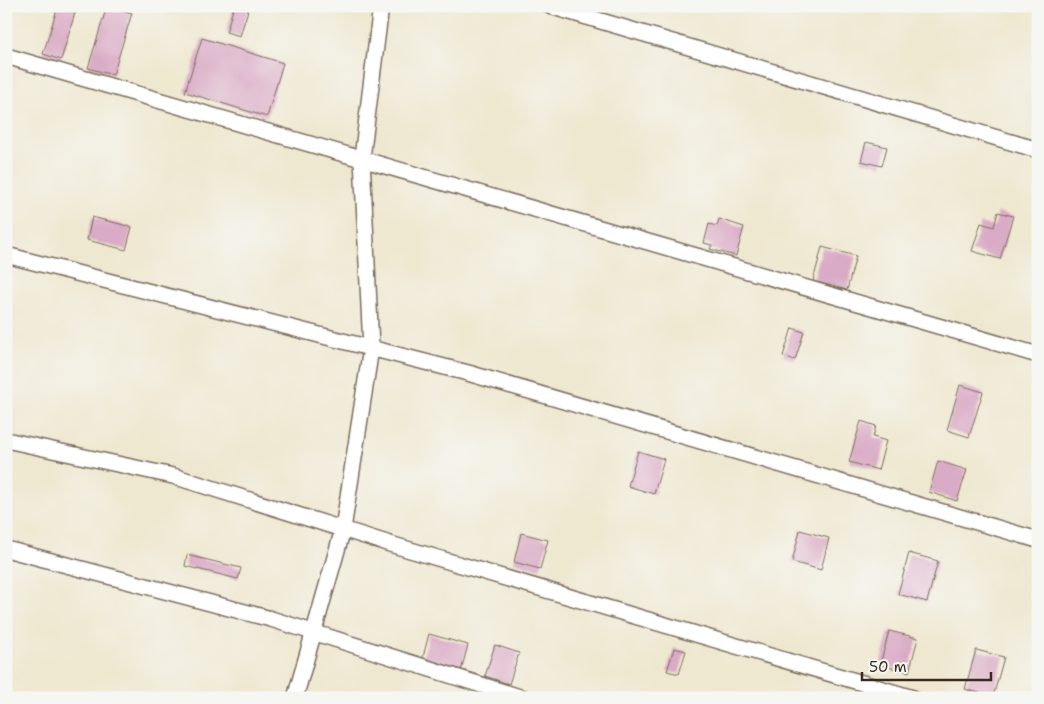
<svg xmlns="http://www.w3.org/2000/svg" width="1044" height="704" font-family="'Shantell Sans',sans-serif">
<rect width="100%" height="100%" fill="#f6f6f2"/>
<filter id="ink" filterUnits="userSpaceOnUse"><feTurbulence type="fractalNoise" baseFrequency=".02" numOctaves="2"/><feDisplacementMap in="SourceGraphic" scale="10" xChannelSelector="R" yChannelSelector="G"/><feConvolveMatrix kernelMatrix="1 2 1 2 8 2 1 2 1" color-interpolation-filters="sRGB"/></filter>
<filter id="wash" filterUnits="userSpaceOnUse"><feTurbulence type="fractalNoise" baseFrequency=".0096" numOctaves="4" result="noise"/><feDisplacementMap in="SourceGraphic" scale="20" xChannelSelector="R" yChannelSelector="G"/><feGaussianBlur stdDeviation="1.12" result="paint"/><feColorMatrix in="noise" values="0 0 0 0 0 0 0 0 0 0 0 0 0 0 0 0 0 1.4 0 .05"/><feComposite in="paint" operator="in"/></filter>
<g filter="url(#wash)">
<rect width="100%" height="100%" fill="#efe8d1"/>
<g id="blocks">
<!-- building -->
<path fill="#daabc6" d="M58,6H77L61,60L43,54Z
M107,6L132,13L113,75L88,68Z
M234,6L249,7L240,36L226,32Z
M202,38L283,63L267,117L185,92Z
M866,142L887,147L882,166L861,161Z
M998,212L1013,216L1000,259L972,251L981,223L994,227Z
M92,217L132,227L126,250L87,240Z
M719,219L744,227L736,256L710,249L712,245L704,243L709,224L717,226Z
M822,247L856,256L847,290L813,281Z
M792,328L804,332L795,360L783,356Z
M960,385L983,392L969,437L947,430Z
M861,421L876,426L873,437L886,441L878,470L849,462Z
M638,451L664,459L654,494L628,486Z
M938,461L967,470L957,501L929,492Z
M800,530L829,538L821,570L792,562Z
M521,533L548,540L540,569L514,562Z
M909,553L938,561L927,602L898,594Z
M187,555L241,568L238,579L185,566Z
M889,631L918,638L909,672L880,665Z
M429,634L468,645L461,671L422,661Z
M495,645L519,653L509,684L485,676Z
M674,648L686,651L679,674L667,671Z
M976,650L1004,657L993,697L965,689Z"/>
</g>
</g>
<g filter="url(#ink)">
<use href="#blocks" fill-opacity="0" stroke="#7a6c5d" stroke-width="1"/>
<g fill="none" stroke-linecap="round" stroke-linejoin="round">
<defs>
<path id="street" d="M550,6L1038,150
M6,56L1038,355
M6,255L468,373L1038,540
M6,440L173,476L390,544L913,698
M6,549L271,619L523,698
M295,698L343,529L371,348L362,158L381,6"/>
</defs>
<!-- street casing -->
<use href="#street" stroke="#7a6c5d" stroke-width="18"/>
<!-- street -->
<use href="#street" stroke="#fff" stroke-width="15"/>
</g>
</g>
<!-- margin -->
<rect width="1044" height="704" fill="none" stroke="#f6f6f2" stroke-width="25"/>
<!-- scale -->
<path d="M862 672v8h129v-8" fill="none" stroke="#3b2a1e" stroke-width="2.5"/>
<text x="869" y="672" font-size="15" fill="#3b2a1e" stroke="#f6f6f2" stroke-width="4" paint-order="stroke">50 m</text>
</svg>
